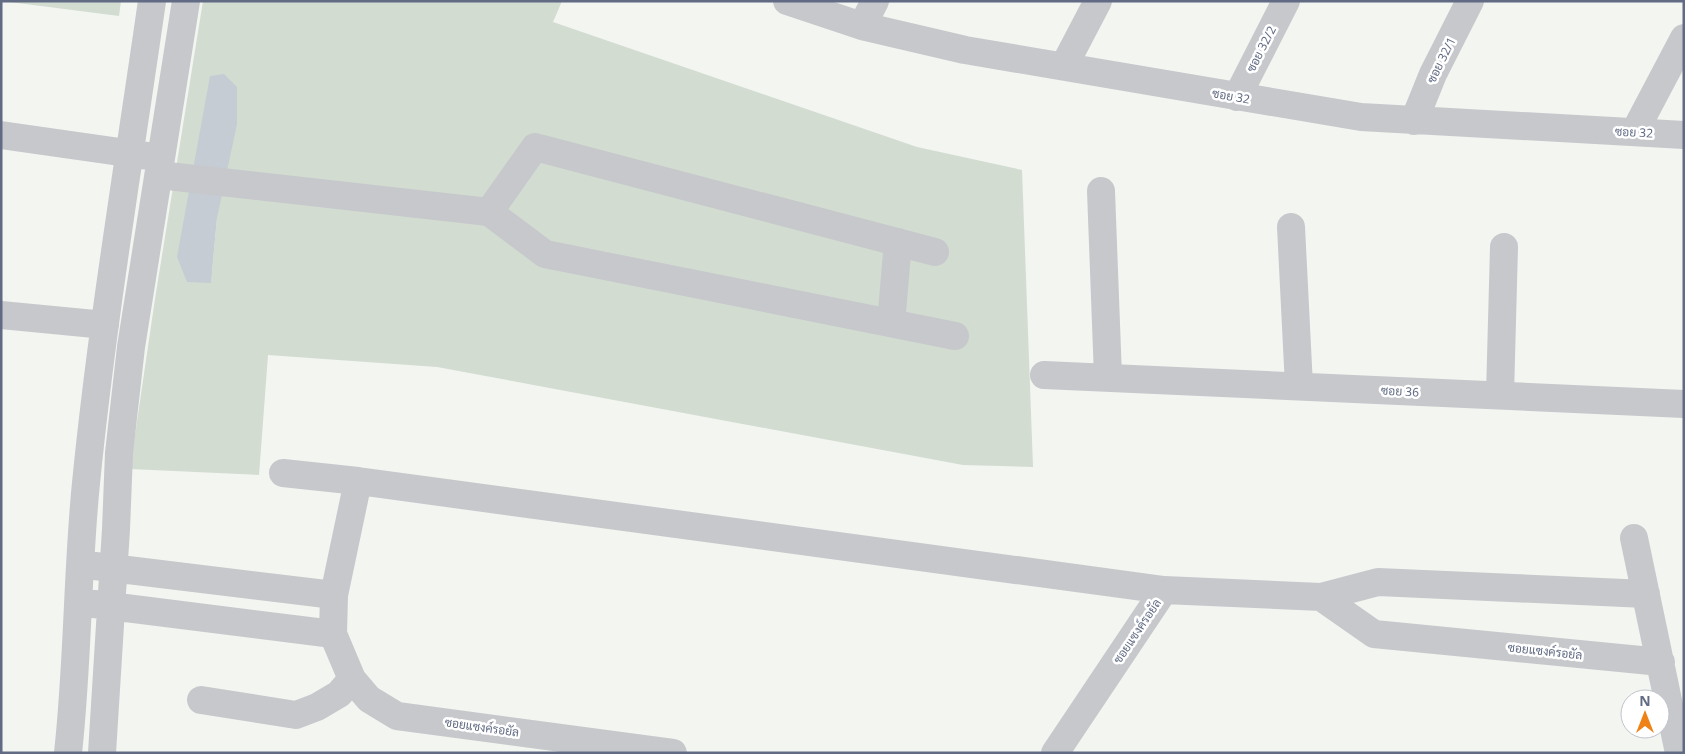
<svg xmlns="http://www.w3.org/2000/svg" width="1685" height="754" font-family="'Noto Sans',Sarabun,sans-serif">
<rect width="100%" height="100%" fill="#f3f5f0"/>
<!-- green -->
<path fill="#d2dcd1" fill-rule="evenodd" d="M2,1H121L119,16Z
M203,1H562L553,22L917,147L1022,170L1033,467L963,465L437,367L268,355L259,475L130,469L155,299ZM224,74L217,218L211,283Z"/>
<!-- water -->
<path fill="#c6ccd4" d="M224,74L237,87V124L217,218L211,283L187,282L177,257L210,76Z"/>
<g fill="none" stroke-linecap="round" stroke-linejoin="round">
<!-- street -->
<path stroke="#c6c8cc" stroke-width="28" d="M787,1L862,26L965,50L1361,117L1684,135
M862,26L875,1
M1064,66L1098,1
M1237,97L1286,1
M1414,121L1433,74L1470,1
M1635,131L1684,38
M1,135L148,156
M159,175L489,212L535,147L935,252
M1101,191L1108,377
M489,212L545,254L955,336
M1291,227L1299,386
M1,315L105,325
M891,323L898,242
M1044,375L1684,404
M1500,395L1504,247
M283,473L358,481L1164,590
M358,481L334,595L333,634L352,679L369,699L397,716L673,753
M1634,538L1679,753
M95,566L334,595
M1321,597L1374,634L1661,662
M94,604L333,634
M201,700L296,715L317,707L339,694L352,679
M68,753C78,663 77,573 86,483C102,322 129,162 152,1
M102,753L116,529L119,453L131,347L186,1
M1055,753L1164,590L1321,597L1378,582L1646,594"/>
</g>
<g text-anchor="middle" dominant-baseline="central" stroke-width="5" stroke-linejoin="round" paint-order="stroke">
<!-- street labels -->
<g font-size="12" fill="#616b83" stroke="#fff">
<text transform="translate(1261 49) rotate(-63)">ซอย 32/2</text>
<text transform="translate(1441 60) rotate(-64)">ซอย 32/1</text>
<text transform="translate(1231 96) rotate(10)">ซอย 32</text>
<text transform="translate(1634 132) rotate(3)">ซอย 32</text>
<text transform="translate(1400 391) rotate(3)">ซอย 36</text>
<text transform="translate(1137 631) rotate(-56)">ซอยแซงค์รอยัล</text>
<text transform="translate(1545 651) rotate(6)">ซอยแซงค์รอยัล</text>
<text transform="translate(482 727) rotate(8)">ซอยแซงค์รอยัล</text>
</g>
</g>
<!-- border -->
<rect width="1685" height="754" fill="none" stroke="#616b83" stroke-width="5"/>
<!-- north arrow -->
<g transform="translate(1645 714)"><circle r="24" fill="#ffffff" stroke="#c0c4cd"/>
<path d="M0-4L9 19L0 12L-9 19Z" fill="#ee8216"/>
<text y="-8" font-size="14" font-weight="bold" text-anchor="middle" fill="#616b83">N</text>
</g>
</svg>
